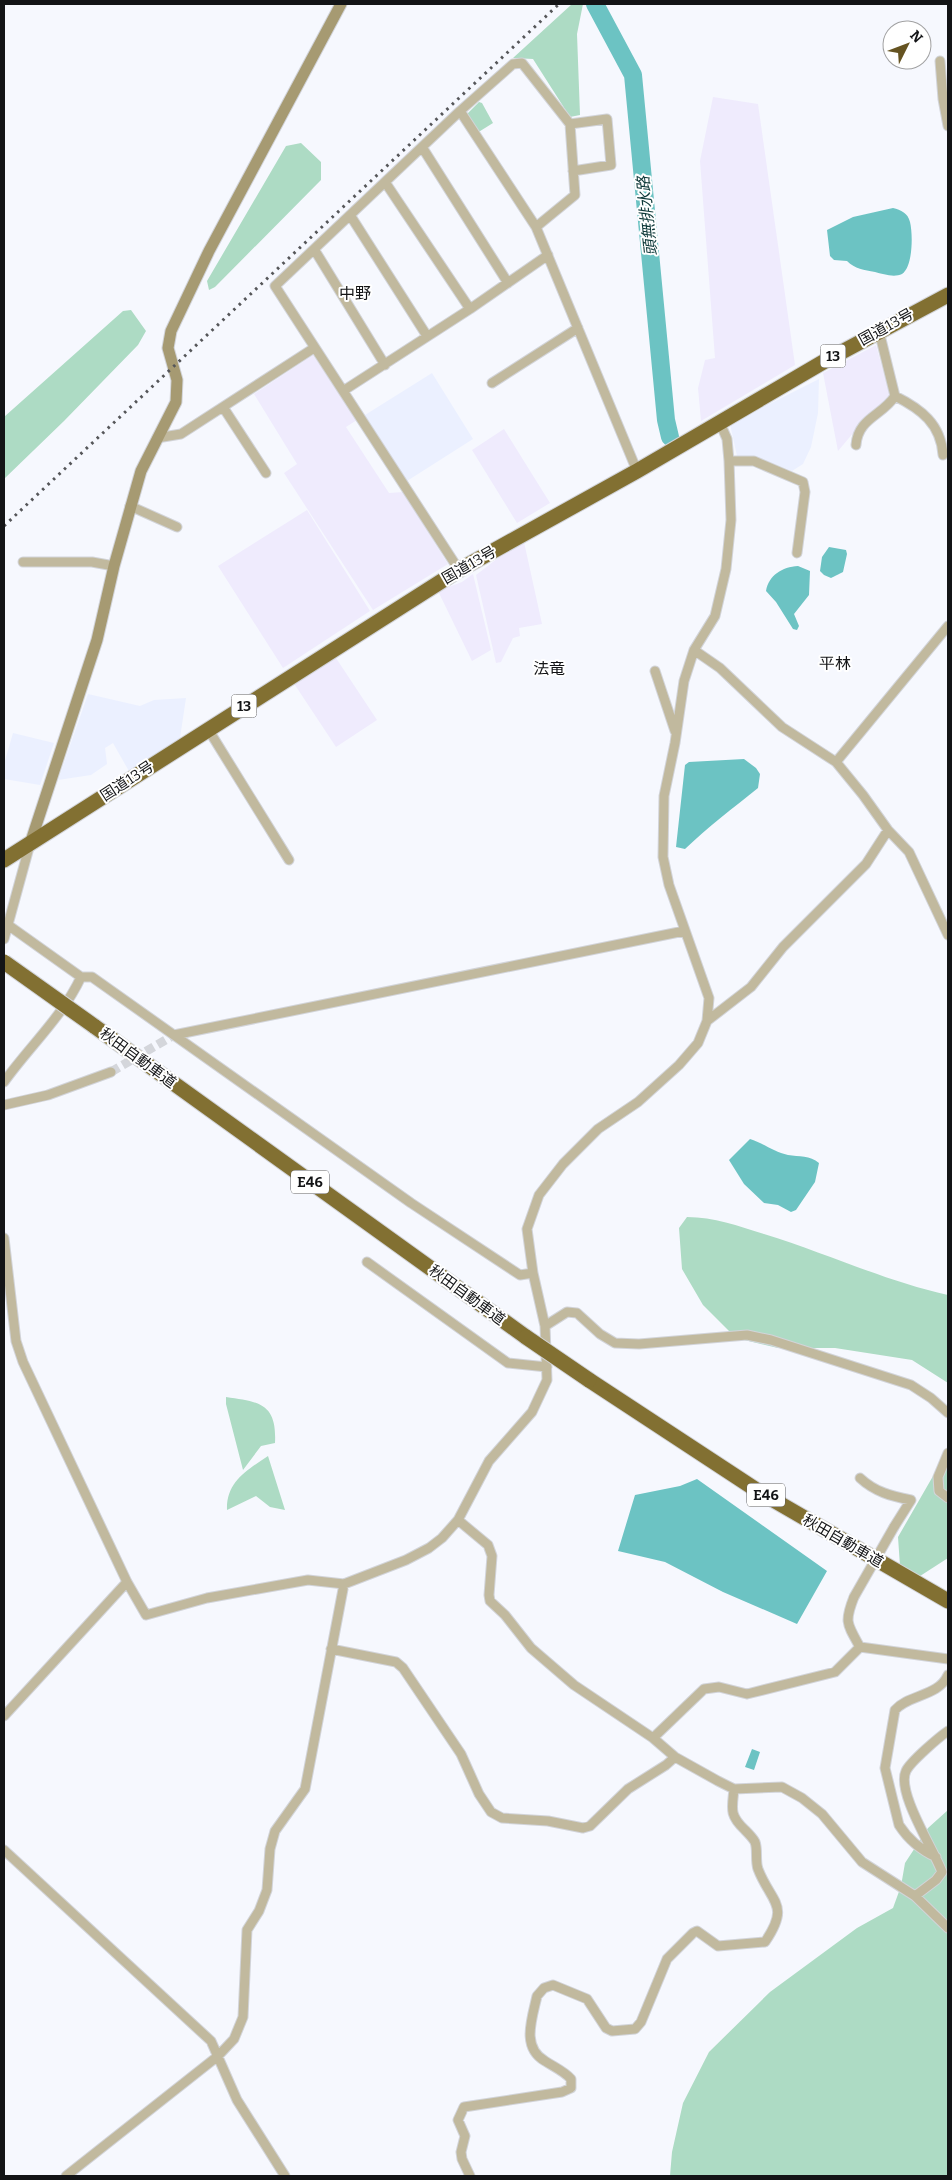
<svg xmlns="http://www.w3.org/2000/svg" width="952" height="2180" font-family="Bitter,'Noto Sans JP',serif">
<rect width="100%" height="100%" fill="#f6f8fe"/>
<!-- built -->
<path fill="#ebf0ff" d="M432,373L473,439L407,481L365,415Z
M819,379L818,413L811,447L803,464L792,471L758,457L737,456L730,424Z
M88,694L140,706L154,700L186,698L180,738L130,773L113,743L105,748L107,764L91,775L58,780Z
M13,733L54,743L40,785L4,779V764Z"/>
<!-- industrial -->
<path fill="#efebfd" d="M713,97L758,104L795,365L701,421L698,388L705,360L715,358L700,161Z
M876,345L891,400L865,419L838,451L823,373Z
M313,355L357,420L346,427L389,493L403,492L448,564L373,610L284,473L297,464L254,394Z
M504,429L550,503L517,523L472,450Z
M307,510L370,611L283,668L218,566Z
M524,542L542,624L519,628L520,636L513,638L501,662L496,663L476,575L502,555Z
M473,574L491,650L472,661L438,591L462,582Z
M334,655L377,720L336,747L293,682Z"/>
<!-- green -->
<path fill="#addbc4" d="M572,4H583L577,34L580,115L570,117L533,59L513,58Z
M479,102L482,103L493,123L477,133L468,117V113Z
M301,143L321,162V180L215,287L209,290L207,281L286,146Z
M131,310L146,331L138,345L64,421L4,479V417L123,311Z
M687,1217C714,1217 738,1226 764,1234C826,1253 885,1281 948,1295V1383L912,1360L835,1348H778L736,1338L703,1305L682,1269L679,1228Z
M226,1397C259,1402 277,1403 275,1443L261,1446L243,1470L226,1404Z
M948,1450V1558L917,1578L900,1566L898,1537Z
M268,1456L285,1510L270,1507L256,1496L227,1510C226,1482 247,1470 268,1456Z
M948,1810V2176H670L672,2152L683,2103L709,2052L770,1992L857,1928L893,1908L901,1886L905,1863L928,1828Z"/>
<!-- water -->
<path fill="#6cc3c3" d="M893,208C901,210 908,213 910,222C913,234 913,267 902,274C894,278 883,274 875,272C864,270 855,269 847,261L834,260L830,256L827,230L853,217Z
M829,547L846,550L847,554L843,572L831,578L824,575L820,571L822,557Z
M798,566L810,571L809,595L794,614L799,626L797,630L793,629L776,602L766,591C769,575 782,567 798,566Z
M744,759L756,768L760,774L758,788C733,808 708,827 685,849L676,847L685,765L689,762Z
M750,1139C763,1143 774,1152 788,1155C799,1157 810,1155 819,1163L815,1182L796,1210L791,1212L778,1205L764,1203L744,1184L729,1160Z
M697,1479L827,1571L797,1624L723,1592L665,1562L618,1551L635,1495L680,1486Z
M752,1749L760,1752L754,1770L745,1767Z"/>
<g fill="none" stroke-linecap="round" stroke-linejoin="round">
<!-- river -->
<path stroke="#6cc3c3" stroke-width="18" d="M595,4L633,75L666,420L670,437"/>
<!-- street-tunnel -->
<path stroke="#d4d6db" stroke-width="9" stroke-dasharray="9 4.5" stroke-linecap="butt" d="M111,1072L174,1035"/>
<defs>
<path id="street" d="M940,61L943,99L948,126
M460,111L536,227L637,471
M570,124L607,119L611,165L573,171
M422,147L508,283
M385,182L470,309
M350,215L427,336
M314,249L385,365
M879,331L895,396C921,409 941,424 943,455
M492,383L578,328
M343,391L470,309L548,255
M223,407L266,473
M157,438L181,434L314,348
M856,445C858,418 882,416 895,396
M729,461H754L803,482L805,492L797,553
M130,506L177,527
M23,562H92L114,566
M459,570L275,286L460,111L513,64L522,63L570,124L575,195L536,227
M694,650L720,668L782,727L836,762L863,795L888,830L909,852L948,935
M655,671L675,731
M208,729L289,860
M836,762L948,626
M8,925L81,977H92L411,1203L520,1275L533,1273
M4,939L30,844
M707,1021L751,987L783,947L866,864L888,830
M174,1035L684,931
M4,1082C29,1047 63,1016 81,977
M4,1105L48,1095L111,1072
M4,1238L16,1341L23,1362L127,1582L146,1615L207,1598L308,1580L344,1584L406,1560L429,1548L442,1538L458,1520L489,1461L532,1412L547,1380L545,1326L533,1273L527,1229L539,1195L563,1164L598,1129L638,1102L679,1065L698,1043L707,1021L709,998L669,885L663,857L664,796L675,743L684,681L694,650L715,616L726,569L731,520L729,461L727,439L720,423
M367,1262L508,1363L547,1367
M545,1326L567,1312L577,1313L600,1334L615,1343L639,1344L747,1335L771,1340L911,1385L931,1398L948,1413
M948,1453L938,1477L939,1491L948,1498
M860,1478C875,1492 891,1496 911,1500L894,1527
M458,1520L488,1545L492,1556L489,1595L490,1601L505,1615L531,1648L574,1685L653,1738L675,1757L718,1781L734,1789L782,1787L802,1798L822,1814L862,1862L915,1896L948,1928
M854,1597C844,1622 847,1624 860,1647
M860,1647L948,1659
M331,1649L396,1662L403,1668L461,1754L479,1794L491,1812L502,1818L548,1821L583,1828L590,1826L628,1789L666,1765L675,1757
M4,1716L127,1582
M653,1738L704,1689L719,1687L747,1694L835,1672L860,1647
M4,1850L211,2041L237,2100L285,2176
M936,1857C921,1850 908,1839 899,1825L885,1768L895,1710C909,1694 938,1697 948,1675
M915,1896L936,1880L942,1872C934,1850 896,1792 906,1771C910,1762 939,1737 948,1731
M66,2176L218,2056L234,2039L243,2017L247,1930L259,1911L267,1890L270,1849L275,1831L305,1789L344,1584
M470,2176L462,2159L461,2152L465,2136L458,2120L464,2107L562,2092L571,2088V2079C564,2071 554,2067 545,2061C521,2047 532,2019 537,1996L544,1988L553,1985L587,1999L606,2028L612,2031L635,2029L641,2022L667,1959L693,1933L697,1931L718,1946L765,1942C791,1904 771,1903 758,1869C755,1860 758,1850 755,1842C753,1838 748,1833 745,1830C729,1815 732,1809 734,1789"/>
<path id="secondary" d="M30,844L97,640L114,566L141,471L176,402L177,380L168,348L171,331L209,251L341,4"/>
<path id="highway" d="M4,860L459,570L637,471L825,361L948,295
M94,1026L526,1337
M589,1380L758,1491L948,1601"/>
</defs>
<!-- street casing -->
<use href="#street" stroke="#d2d4d9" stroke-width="11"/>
<!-- secondary casing -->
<use href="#secondary" stroke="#d2d4d9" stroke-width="13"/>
<!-- highway casing -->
<use href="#highway" stroke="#d2d4d9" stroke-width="17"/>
<!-- street -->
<use href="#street" stroke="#c1b99e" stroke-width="9"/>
<!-- secondary -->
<use href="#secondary" stroke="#a69a72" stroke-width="11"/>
<!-- highway -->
<use href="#highway" stroke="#827032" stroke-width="15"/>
<!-- rail -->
<path stroke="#555659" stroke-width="3" stroke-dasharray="2.5 5" stroke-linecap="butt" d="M4,526L559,4"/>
<defs>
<path id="street-bridge" d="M854,1597L894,1527"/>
<path id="highway-bridge" d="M4,962L94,1026
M526,1337L589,1380"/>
</defs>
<!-- street-bridge casing -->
<use href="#street-bridge" stroke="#d2d4d9" stroke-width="11" stroke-linecap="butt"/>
<!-- highway-bridge casing -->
<use href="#highway-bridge" stroke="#d2d4d9" stroke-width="17" stroke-linecap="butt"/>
<!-- street-bridge -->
<use href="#street-bridge" stroke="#c1b99e" stroke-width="9"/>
<!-- highway-bridge -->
<use href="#highway-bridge" stroke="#827032" stroke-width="15"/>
</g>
<g text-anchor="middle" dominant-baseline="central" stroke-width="4" stroke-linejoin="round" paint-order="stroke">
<!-- shield labels -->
<g fill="#fff" stroke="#5a5a5c" stroke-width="1">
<rect x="820.5" y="344.5" width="25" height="23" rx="4"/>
<rect x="231.5" y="694.5" width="25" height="23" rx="4"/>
<rect x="291" y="1170.5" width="38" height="23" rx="4"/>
<rect x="747" y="1483.5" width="38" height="23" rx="4"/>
</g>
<g font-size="14" font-weight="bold" fill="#131416">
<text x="833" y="356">13</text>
<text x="244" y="706">13</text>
<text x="310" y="1182">E46</text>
<text x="766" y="1495">E46</text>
</g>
<!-- street labels -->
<g font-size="15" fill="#131416" stroke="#fff">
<text transform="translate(886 327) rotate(-29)">国道13号</text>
<text transform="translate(469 565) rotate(-30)">国道13号</text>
<text transform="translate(127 781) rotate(-33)">国道13号</text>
<text transform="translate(138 1058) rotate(36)">秋田自動車道</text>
<text transform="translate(467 1295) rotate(36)">秋田自動車道</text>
<text transform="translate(843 1541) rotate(30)">秋田自動車道</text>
</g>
<!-- water labels -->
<g font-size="16" font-style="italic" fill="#0e3939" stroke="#fff">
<text transform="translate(647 216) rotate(-96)">頭無排水路</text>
</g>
<!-- neighbourhood labels -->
<g font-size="16" fill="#131416" stroke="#fff">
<text x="355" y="293">中野</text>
<text x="835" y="663">平林</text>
<text x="549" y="668">法竜</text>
</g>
</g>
<!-- border -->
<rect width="952" height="2180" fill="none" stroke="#131416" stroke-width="10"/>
<!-- north arrow -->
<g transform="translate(907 45) rotate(48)"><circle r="24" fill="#ffffff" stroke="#a1a1a2"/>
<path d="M0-4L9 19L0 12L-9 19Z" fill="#655321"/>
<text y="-8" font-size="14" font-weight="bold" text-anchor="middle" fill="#131416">N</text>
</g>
</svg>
